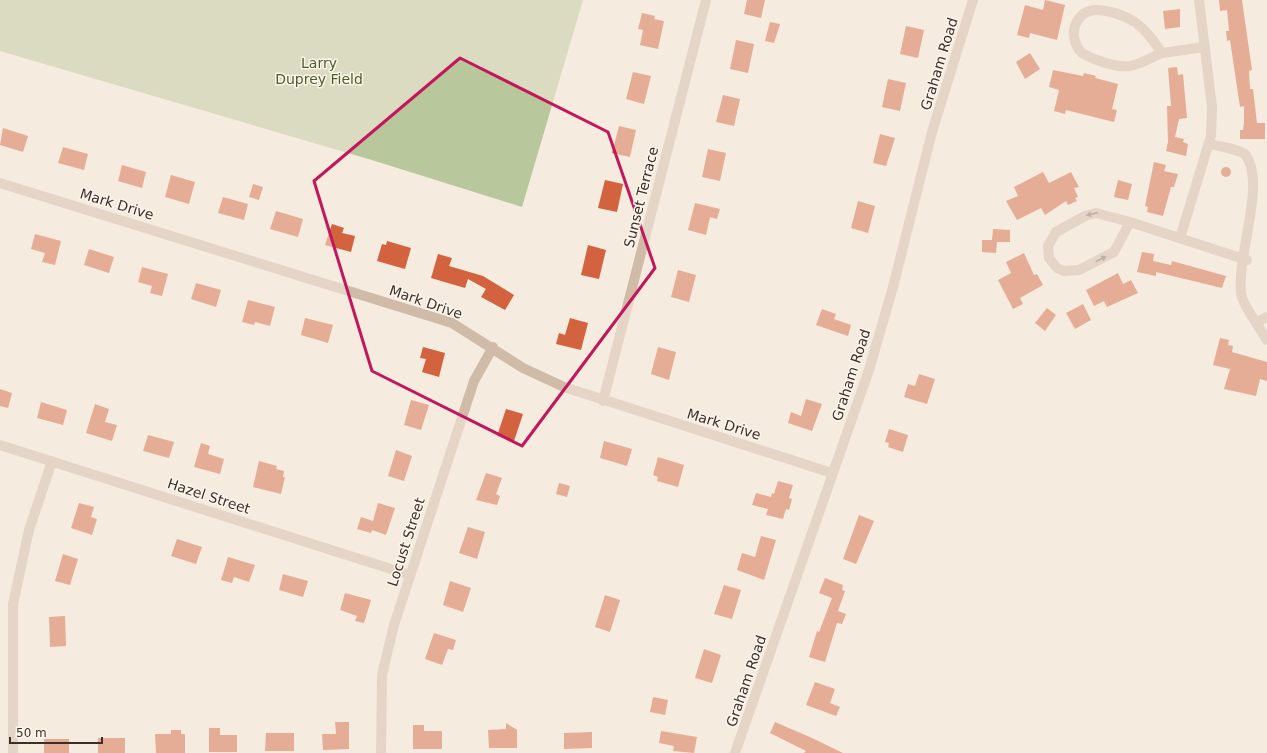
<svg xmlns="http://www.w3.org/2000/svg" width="1267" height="753" font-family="'DejaVu Sans',sans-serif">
<rect width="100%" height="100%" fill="#f6ebdf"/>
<!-- green -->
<path fill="#b9c79c" d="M0,0H583L522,207L375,161L0,51Z"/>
<!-- building -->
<path fill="#d3623f" d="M747,0H765L761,18L744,14Z
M1045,0L1065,5L1057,40L1030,33L1029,38L1017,35L1025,5L1043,10Z
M1219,0H1242L1252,70L1249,71L1250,89H1253L1257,123H1265V139H1240V130H1243L1244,123V106L1240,107L1230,40L1227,41L1226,31H1229L1227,10L1220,11Z
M1180,9V27L1165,29L1163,11Z
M642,13L655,16L654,19L664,21L658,49L640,45L643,30L638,29Z
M770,22L780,24L774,43L765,41Z
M906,26L924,30L918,58L900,54Z
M736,40L754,44L748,73L730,69Z
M1030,53L1040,69L1025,79L1016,62Z
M1177,67L1178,75L1183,74L1187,118L1179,119L1175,137L1184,139L1183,142L1188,144L1186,156L1166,151L1168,142L1167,106H1171L1168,68Z
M1053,70L1083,76L1084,73L1096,76L1095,78L1118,84L1112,109L1117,110L1114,122L1066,110L1065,114L1054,111L1059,90L1049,87Z
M633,72L651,76L644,104L626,99Z
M888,79L906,83L900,111L882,107Z
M723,95L740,99L734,126L716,122Z
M619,126L636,130L630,157L612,153Z
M3,128L28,136L23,152L0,145Z
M880,134L895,138L886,166L873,163Z
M63,147L88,154L84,170L58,163Z
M708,149L726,153L720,181L702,177Z
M1154,162L1166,165L1164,171L1178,174L1174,187H1171L1163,216L1147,212L1148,207L1145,206Z
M122,165L146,172L142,188L118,181Z
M1221 172a5 5 0 1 1 10 0a5 5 0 1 1-10 0Z
M1043,172L1049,183L1071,172L1079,187L1074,188L1078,197L1075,198L1077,201L1068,205L1066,201L1045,215L1041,208L1017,220L1006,201L1018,196L1014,187Z
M171,175L195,182L189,204L165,197Z
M605,180L623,184L617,212L598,208Z
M1118,180L1132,184L1128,200L1114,197Z
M253,184L263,187L259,200L249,197Z
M223,197L248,204L244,220L218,213Z
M858,201L875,206L868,233L851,228Z
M695,203L720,209L717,219L710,217L706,235L688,230Z
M276,211L303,219L298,237L270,229Z
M332,224L344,228L342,233L355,236L351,252L325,245Z
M993,229L1010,230V242H997L996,253L982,252V240H992Z
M35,234L61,241L55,265L42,262L45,253L31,249Z
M387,241L411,248L405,269L377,261L382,244L386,245Z
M588,245L606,250L599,279L581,275Z
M89,249L114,257L109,273L84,265Z
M1142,252L1154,254L1153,261L1171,265L1172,261L1226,276L1222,288L1156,272V276L1137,272Z
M1024,253L1034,275L1037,274L1043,285L1020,298L1023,304L1013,309L998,280L1011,273L1006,262Z
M438,254L452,258L449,266L483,276L514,295L505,310L481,297L486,289L468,279L465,288L431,278Z
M142,267L168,274L162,296L150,293L152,286L138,282Z
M678,270L696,275L689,302L671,297Z
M1118,273L1123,284L1131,280L1138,293L1107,307L1104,301L1094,306L1086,290Z
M196,283L221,290L216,307L191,299Z
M248,300L275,307L270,326L255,322L254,325L242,322Z
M1083,304L1091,320L1075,329L1066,313Z
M1047,308L1056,315L1045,331L1035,323Z
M822,309L836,314L834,319L851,325L848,336L816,325Z
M305,318L333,325L328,343L301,335Z
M570,318L588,323L581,350L556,344L559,333L565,335Z
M1220,338L1229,340L1228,345L1233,346L1232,352L1267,362V381L1260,379L1256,396L1224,389L1230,369L1213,365Z
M423,347L445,353L439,377L422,372L426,359L420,358Z
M658,347L676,352L669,380L651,374Z
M919,374L935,379L927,404L904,397L908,384L915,386Z
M0,389L12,393L8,408L0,406Z
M806,399L822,404L812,431L788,423L791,412L801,416Z
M411,400L429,405L421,430L404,425Z
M41,402L67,410L63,425L37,418Z
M95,404L109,409L105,422L117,425L112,441L86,433Z
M506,409L523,414L514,441L497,436Z
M889,429L908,435L903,452L888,447L889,443L885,442Z
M148,435L174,442L169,458L143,451Z
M604,441L632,449L627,466L600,458Z
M201,443L210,446L208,454L224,459L220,474L194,467Z
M396,450L412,456L404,481L388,476Z
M658,457L684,465L678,487L657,481L658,477L653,475Z
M259,461L277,466L276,469L284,471L283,477H285L281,494L253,487Z
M486,473L502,478L496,494L500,496L497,505L476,500Z
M778,481L793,485L789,498L792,499L789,510L786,509L783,519L766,515L768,509L752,505L756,493L771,497L772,493L774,494Z
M559,483L570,486L567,497L556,494Z
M79,503L94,507L91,517L97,519L92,535L71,528Z
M378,503L395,508L386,535L372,530L371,533L357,529L361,517L373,521Z
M859,515L874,521L856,564L843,559Z
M468,527L485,532L477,559L459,553Z
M761,536L776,540L764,580L737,570L742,553L755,557Z
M177,539L202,547L196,564L171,556Z
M63,554L78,559L70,585L55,581Z
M228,557L255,565L249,582L234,577L232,583L221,580Z
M283,574L308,581L303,597L279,590Z
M825,578L843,585L842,590L845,591L838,611L846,614L842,624L837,623L825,662L809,657L817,631L819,632L832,598L819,593Z
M450,581L471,588L463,612L443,605Z
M724,585L741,590L732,619L714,614Z
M345,593L371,600L364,623L355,621L357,616L340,610Z
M605,595L620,600L610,632L595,627Z
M65,616L66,646L50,647L49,617Z
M434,633L456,640L453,650L448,649L442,665L425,659Z
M704,649L721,655L712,683L695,678Z
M815,682L835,689L830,703L840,707L836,716L806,705Z
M653,697L668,700L665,715L650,712Z
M335,722H349V749L323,750L322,734H336Z
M775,722L812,738L843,753H804L806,751L770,733Z
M506,723L517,730V748H489L488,730L506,729Z
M413,725H424V731H442V749H413Z
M209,728H220V735H237V752H209Z
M171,730H181V734H185V753H156L155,734H171Z
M661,731L697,737L694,753L673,751L674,746L659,743Z
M592,732V748L564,749V733Z
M266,733H294V751H265Z
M98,738H125V753H98Z
M44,739H69V753H44Z"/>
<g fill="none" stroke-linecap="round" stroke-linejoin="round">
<!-- minor -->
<path stroke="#d0baa8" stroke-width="10" d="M1162,53C1152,57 1141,64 1130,66C1116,68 1094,60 1082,53C1068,39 1072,13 1094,10C1105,9 1124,15 1133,21C1145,28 1154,42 1162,53L1205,47
M1210,144C1221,147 1235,148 1245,154C1267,183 1237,251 1241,293C1242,303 1251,314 1256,323
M0,183L452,323L523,368L564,387L832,473
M1130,222L1114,252L1079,270L1064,271L1057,268L1049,258L1048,246L1056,232L1085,216L1096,213L1130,222L1247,260
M1180,238L1211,136L1212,107L1199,0
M1267,317L1256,323L1267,340
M603,401L706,0
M0,445L410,575
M13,753V604L29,530L52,461
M381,753L382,675L394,625L474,381L493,347
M735,753L869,370L893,287L932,132L973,0"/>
</g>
<!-- one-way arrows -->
<defs><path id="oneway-solid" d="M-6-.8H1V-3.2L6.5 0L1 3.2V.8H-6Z"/></defs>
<g fill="#7f6e62">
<use href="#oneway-solid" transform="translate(1092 214) rotate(167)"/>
<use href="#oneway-solid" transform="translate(1101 259) rotate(-27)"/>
</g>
<!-- marked area -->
<path d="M0 0H1267V753H0ZM460,58L608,132L655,268L522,446L372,371L314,181Z" fill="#f6ebdf" fill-opacity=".55" fill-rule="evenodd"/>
<path fill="none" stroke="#c2185b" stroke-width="3" stroke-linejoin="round" d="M460,58L608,132L655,268L522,446L372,371L314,181Z"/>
<g text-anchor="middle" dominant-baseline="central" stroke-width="3" stroke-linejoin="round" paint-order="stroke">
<!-- park labels -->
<g font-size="14" fill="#4b5d2a" stroke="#fcf5ec">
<text x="319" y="63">Larry<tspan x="319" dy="16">Duprey Field</tspan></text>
</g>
<!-- street labels -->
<g font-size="14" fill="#3c2f29" stroke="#fcf5ec">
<text transform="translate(939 64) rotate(-73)">Graham Road</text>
<text transform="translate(641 197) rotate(-76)">Sunset Terrace</text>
<text transform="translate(117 204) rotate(17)">Mark Drive</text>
<text transform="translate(426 302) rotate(19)">Mark Drive</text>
<text transform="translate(851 375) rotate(-72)">Graham Road</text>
<text transform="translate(724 424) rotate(17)">Mark Drive</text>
<text transform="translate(209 496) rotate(18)">Hazel Street</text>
<text transform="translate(406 542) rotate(-72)">Locust Street</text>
<text transform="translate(746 681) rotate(-71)">Graham Road</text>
</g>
</g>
<!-- scale -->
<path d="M10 737v6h92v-6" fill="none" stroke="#3c2f29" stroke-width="2"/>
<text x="16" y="737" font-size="12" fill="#3c2f29" stroke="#fcf5ec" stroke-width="3" paint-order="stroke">50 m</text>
</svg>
